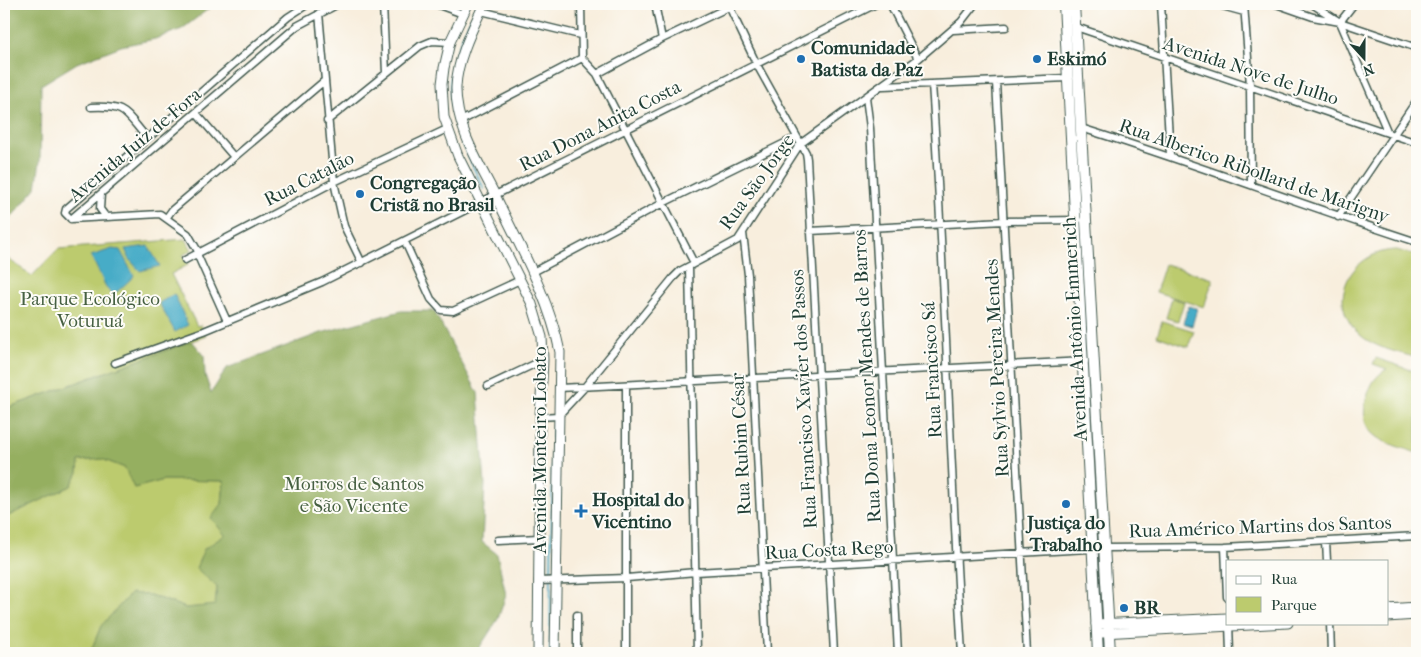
<svg xmlns="http://www.w3.org/2000/svg" width="1421" height="657" font-family="'IM FELL French Canon',serif">
<rect width="100%" height="100%" fill="#fdfcf7"/>
<filter id="ink" filterUnits="userSpaceOnUse"><feTurbulence type="fractalNoise" baseFrequency=".02" numOctaves="2"/><feDisplacementMap in="SourceGraphic" scale="10" xChannelSelector="R" yChannelSelector="G"/><feConvolveMatrix kernelMatrix="1 2 1 2 8 2 1 2 1" color-interpolation-filters="sRGB"/></filter>
<filter id="wash" filterUnits="userSpaceOnUse"><feTurbulence type="fractalNoise" baseFrequency=".0096" numOctaves="4" result="noise"/><feDisplacementMap in="SourceGraphic" scale="20" xChannelSelector="R" yChannelSelector="G"/><feGaussianBlur stdDeviation="1.12" result="paint"/><feColorMatrix in="noise" values="0 0 0 0 0 0 0 0 0 0 0 0 0 0 0 0 0 1.4 0 .05"/><feComposite in="paint" operator="in"/></filter>
<g filter="url(#wash)">
<rect width="100%" height="100%" fill="#f8eedd"/>
<!-- green -->
<path fill="#bccb6e" stroke="#6e8451" d="M186,239L192,250L183,255L188,265L171,274L197,326L201,325L206,336L4,409V256L32,276L58,249Z
M1397,250L1417,256V358C1398,352 1373,348 1358,333C1324,299 1353,250 1397,250Z
M1165,264L1213,279L1204,307L1156,292Z
M1172,298L1184,302L1178,321L1166,318Z
M1162,321L1194,331L1188,347L1157,336Z
M1376,358L1417,372V453C1386,442 1355,439 1367,397C1371,384 1375,376 1387,369L1373,364Z
M102,459L125,468L134,488L164,480L224,481L222,504L226,535L204,549L217,587L215,606L186,608L150,595L101,626L90,653H4V518L71,486L78,472L79,461Z"/>
<!-- forest -->
<path fill="#95af61" stroke="#5a764a" d="M4,4H215L182,29L155,39L121,46L77,63L41,85L40,161L36,188L4,226Z
M401,311H434L478,393L485,484L482,542L497,554L506,595L498,619L476,653H90L101,626L131,593L150,595L186,608L215,605L217,587L196,568L204,549L225,535L211,518L222,504L224,481L164,480L134,488L125,468L102,459L79,461L78,472L71,486L4,518V409L192,341L204,355L205,375L211,393L227,368L321,333Z"/>
<!-- water -->
<path fill="#47acc7" stroke="#33747e" d="M148,246L160,266L140,271L130,260L125,249Z
M112,249L120,250L134,276L118,291L112,294L107,289L91,256Z
M174,294L188,325L175,332L159,303Z
M1189,306L1197,309L1192,326L1183,323Z"/>
<g fill="none" stroke-linecap="round" stroke-linejoin="round">
<!-- stream -->
<path stroke="#47acc7" stroke-width="2" d="M478,4C469,23 458,43 453,65C442,110 465,150 484,189
M550,653L553,422"/>
</g>
</g>
<g filter="url(#ink)">
<g fill="none" stroke-linecap="round" stroke-linejoin="round">
<defs>
<path id="street" d="M383,4L386,73
M436,4L463,14
M581,4L582,58L597,74L694,263
M655,4L662,39
M728,4L757,65L806,153L807,159L834,653
M890,4L918,59
M1161,4L1170,155
M1215,4L1244,12
M1244,4L1250,85L1251,185
M1276,4L1313,17L1340,22L1417,48
M1312,4L1340,22L1388,133
M481,11L580,35
M319,13L334,182L344,226L362,263
M1340,22L1354,4
M1076,27L1417,143
M953,30L1006,27
M597,74L662,39L729,7
M996,82L1027,653
M932,84C945,274 950,464 962,653
M883,86L1068,78
M866,97L870,128L898,653
M91,107C127,105 125,113 147,138
M196,113L234,157
M327,121L420,46L432,41L450,42
M461,121L582,58
M1081,128C1194,163 1305,206 1417,242
M101,194L100,209L106,217
M167,217L172,210L323,82
M1338,217L1417,100
M71,219L297,26L338,4
M71,219L65,213L66,209L288,17L308,4
M71,219L160,214L188,234L199,253
M810,231L1004,221L1078,220
M743,233L748,275L767,653
M405,242L431,299L441,310L453,311L520,280
M197,254L227,321
M185,260L334,182L447,129
M689,267L697,653
M533,272L663,203L795,138
M115,363L204,331L322,282L876,4
M488,386L543,360
M559,388L1085,361
M540,417L558,416L583,389L673,278L680,271L738,240L800,144L918,59L961,22L975,4
M498,540L539,538
M1326,542L1327,561
M1225,547L1227,597
M538,581L627,578L696,572L1105,548L1225,547L1417,536
M577,615V653
M1229,623L1230,653
M1330,623L1331,653
M626,653V386"/>
<path id="secondary" d="M468,4L450,42L444,68L442,84L444,117L458,156L532,304L542,337L543,360L540,417L538,653
M484,4C473,28 457,59 456,87C455,126 479,163 496,197C520,247 549,297 560,352L555,653
M1387,609L1417,607
M1387,617L1417,615
M1096,624L1227,618
M1102,633L1288,623"/>
<path id="primary" d="M1064,4L1098,653
M1074,4L1110,653"/>
</defs>
<!-- street casing -->
<use href="#street" stroke="#40584d" stroke-width="9"/>
<!-- secondary casing -->
<use href="#secondary" stroke="#40584d" stroke-width="11"/>
<!-- primary casing -->
<use href="#primary" stroke="#40584d" stroke-width="12"/>
<!-- street -->
<use href="#street" stroke="#fff" stroke-width="6"/>
<!-- secondary -->
<use href="#secondary" stroke="#fff" stroke-width="9"/>
<!-- primary -->
<use href="#primary" stroke="#fff" stroke-width="10"/>
</g>
</g>
<!-- markers -->
<g fill="#1f6fb2" stroke="#fdfcf7" stroke-width="2">
<circle cx="801" cy="59" r="5"/>
<circle cx="1037" cy="59" r="5"/>
<circle cx="360" cy="194" r="5"/>
<circle cx="1066" cy="504" r="5"/>
<path d="M578.5 503.5h5v5h5v5h-5v5h-5v-5h-5v-5h5z"/>
<circle cx="1124" cy="608" r="5"/>
</g>
<g text-anchor="middle" dominant-baseline="central" stroke-width="4" stroke-linejoin="round" paint-order="stroke">
<!-- poi labels -->
<g font-size="19" font-weight="bold" fill="#1f3d34" stroke="#fdfcf7" text-anchor="start">
<text x="811" y="48">Comunidade<tspan x="811" dy="22">Batista da Paz</tspan></text>
<text x="1047" y="59">Eskimó</text>
<text x="370" y="183">Congregação<tspan x="370" dy="22">Cristã no Brasil</tspan></text>
<text x="592" y="500">Hospital do<tspan x="592" dy="22">Vicentino</tspan></text>
<text x="1066" y="523" text-anchor="middle">Justiça do<tspan x="1066" dy="22">Trabalho</tspan></text>
<text x="1134" y="608">BR</text>
</g>
<!-- street labels -->
<g font-size="19" fill="#1f3d34" stroke="#fdfcf7">
<text transform="translate(1251 71) rotate(18)">Avenida Nove de Julho</text>
<text transform="translate(600 126) rotate(-27)">Rua Dona Anita Costa</text>
<text transform="translate(135 145) rotate(-40)">Avenida Juiz de Fora</text>
<text transform="translate(1254 171) rotate(19)">Rua Alberico Ribollard de Marigny</text>
<text transform="translate(309 179) rotate(-27)">Rua Catalão</text>
<text transform="translate(757 182) rotate(-54)">Rua São Jorge</text>
<text transform="translate(1075 329) rotate(-93)">Avenida Antônio Emmerich</text>
<text transform="translate(997 368) rotate(-93)">Rua Sylvio Pereira Mendes</text>
<text transform="translate(932 370) rotate(-93)">Rua Francisco Sá</text>
<text transform="translate(867 376) rotate(-93)">Rua Dona Leonor Mendes de Barros</text>
<text transform="translate(804 399) rotate(-93)">Rua Francisco Xavier dos Passos</text>
<text transform="translate(741 444) rotate(-93)">Rua Rubim César</text>
<text transform="translate(540 450) rotate(-90)">Avenida Monteiro Lobato</text>
<text transform="translate(1260 527) rotate(-2)">Rua Américo Martins dos Santos</text>
<text transform="translate(829 550) rotate(-3)">Rua Costa Rego</text>
</g>
<!-- park labels -->
<g font-size="19" fill="#466042" stroke="#fdfcf7">
<text x="90" y="299">Parque Ecológico<tspan x="90" dy="22">Voturuá</tspan></text>
<text x="354" y="484">Morros de Santos<tspan x="354" dy="22">e São Vicente</tspan></text>
</g>
</g>
<!-- margin -->
<rect width="1421" height="657" fill="none" stroke="#fdfcf7" stroke-width="20"/>
<!-- legend -->
<rect x="1226" y="560" width="162" height="65" fill="#fdfcf7" stroke="#a4b0a9"/>
<rect x="1236" y="576" width="25" height="8" fill="#ffffff" stroke="#a4b0a9"/>
<text x="1271" y="584" font-size="15" fill="#1f3d34">Rua</text>
<rect x="1236" y="597" width="25" height="15" fill="#bccb6e" stroke="#a4b0a9"/>
<text x="1271" y="610" font-size="15" fill="#1f3d34">Parque</text>
<!-- north arrow -->
<g transform="translate(1364 58) rotate(159)" stroke="#fdfcf7" stroke-width="4" paint-order="stroke">
<path d="M0-4L9 19L0 12L-9 19Z" fill="#1f3d34"/>
<text y="-8" font-size="14" font-weight="bold" text-anchor="middle" fill="#1f3d34">N</text>
</g>
</svg>
